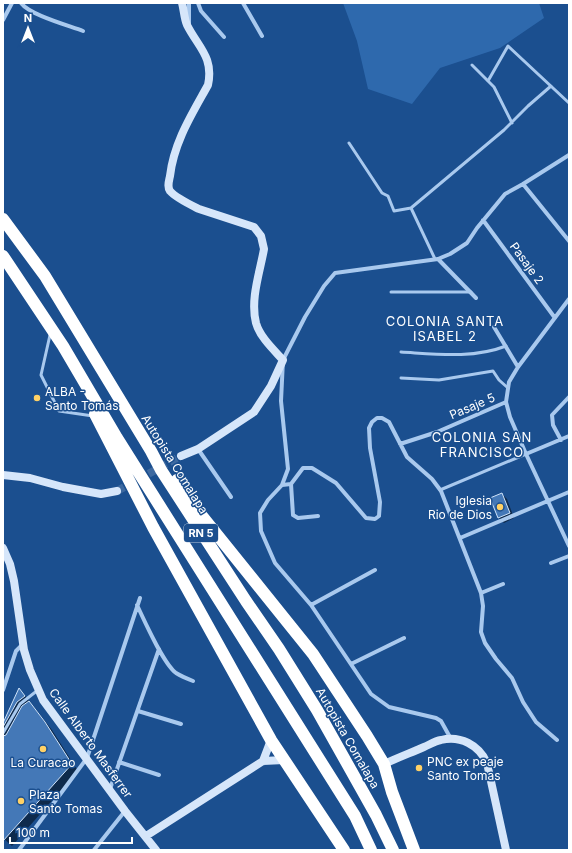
<svg xmlns="http://www.w3.org/2000/svg" width="572" height="853" font-family="Inter,sans-serif">
<rect width="100%" height="100%" fill="#1b4f8f"/>
<!-- green -->
<path fill="#2e69ad" d="M343,3H539L544,18L500,48L440,68L412,104L368,89L357,41Z"/>
<!-- shadow -->
<path fill="#0007" d="M502,494L507,499L514,518L504,523L499,518Z
M20,690L26,697L52,730L78,771L12,846L3,838V725Z"/>
<!-- building -->
<path fill="#4478b7" stroke="#cfe3fa" d="M502,493L510,513L498,518L490,498Z
M19,688L25,696L17,702L3,727V723Z
M29,701L45,722L72,764L3,841V736L6,735L22,706Z"/>
<g fill="none" stroke-linecap="round" stroke-linejoin="round">
<!-- secondary-tunnel -->
<path stroke="#3d69a0" stroke-width="8" stroke-dasharray="8 4" stroke-linecap="butt" d="M117,491L181,456"/>
<!-- lane -->
<path stroke="#a9c9ee" stroke-width="3" d="M472,65L494,87L512,123
M488,81L508,46L569,103
M349,143L382,193L388,196L394,211L411,208L504,130L528,106L551,86
M411,208L435,259
M391,292H471
M50,335L41,375L59,411L93,416
M401,352C435,354 473,359 506,346
M401,378L439,380L493,371L499,380L508,388
M440,490L526,454
M3,733L20,704L38,690"/>
<!-- street -->
<path stroke="#a9c9ee" stroke-width="4" d="M21,3C30,15 67,25 83,31
M189,3V24
M198,3L201,11L224,37
M243,3L262,36
M3,20L12,3
M523,184L569,241
M483,220L555,318
M438,259L476,298
M569,299L518,367L509,382L506,402L510,417L526,454L569,546
M494,327L518,367
M561,440L553,425L552,415L569,397
M400,444L437,432L506,402
M198,449L231,497
M526,454L569,436
M291,484L293,515L298,518L318,516
M282,485L291,484L303,468H312L336,483L366,518L375,519L379,516L380,502L370,448L369,428L372,422L377,418H382L389,422L407,457L432,479L441,491L481,593L483,606L481,632L485,643L496,659L512,678L523,702L536,722L557,740
M460,538L569,492
M551,563L569,556
M481,593L503,584
M137,605C145,622 163,663 176,673C181,676 188,679 193,681
M311,605L375,570
M351,664L404,638
M3,690L16,651L23,644
M138,711L181,724
M451,739L441,721L436,718L389,707L371,694L311,605L275,563L261,531L260,513L268,500L282,485L288,469L281,401L283,360L305,317L324,286L335,273L438,259L450,254L467,243L477,228L505,194L523,184L569,155
M119,762L159,775
M110,789L159,649
M19,850L87,758L140,598
M94,850L125,811"/>
<!-- secondary -->
<path stroke="#d6e6fa" stroke-width="8" d="M181,456L198,449L254,412L271,386L283,360C273,349 260,337 256,323C250,299 260,272 264,249L261,236L254,227L199,209C191,205 176,198 170,191C167,187 169,181 170,176C174,142 192,114 208,85C214,57 198,47 187,25C184,18 184,10 182,3
M3,475L30,478L63,487L101,494L117,491
M3,548L10,564L14,581L24,650L30,670L43,700L125,811L156,850
M263,761L271,740
M384,764C397,758 410,753 424,747C429,745 435,741 441,740C460,735 479,745 487,763L506,850
M146,836L263,761L284,760"/>
<!-- highway -->
<path stroke="#fff" stroke-width="12" d="M3,219L45,276L151,451L161,470L246,601L279,649L317,710L376,815L393,850
M3,256L63,346L117,438L355,816L371,850
M95,414L153,527L271,740L344,850
M177,480L202,516L313,654L367,736L384,764L392,792L414,850"/>
</g>
<!-- markers -->
<g fill="#ffd166" stroke="#1b4f8f" stroke-width="1.5">
<circle cx="37" cy="398" r="4"/>
<circle cx="500" cy="507" r="4"/>
<circle cx="43" cy="749" r="4"/>
<circle cx="419" cy="768" r="4"/>
<circle cx="21" cy="801" r="4"/>
</g>
<g text-anchor="middle" dominant-baseline="central" stroke-width="3" stroke-linejoin="round" paint-order="stroke">
<!-- shield labels -->
<rect fill="#1b4f8f" stroke="#bbcadd" stroke-width="1" x="184" y="524" width="34" height="18" rx="3"/>
<g font-size="11" font-weight="bold" fill="#fff">
<text x="201" y="533">RN 5</text>
</g>
<!-- street labels -->
<g font-size="12" fill="#fff" stroke="#1b4f8f">
<text transform="translate(527 263) rotate(54)">Pasaje 2</text>
<text transform="translate(472 406) rotate(-23)">Pasaje 5</text>
<text transform="translate(175 464) rotate(58)">Autopista Comalapa</text>
<text transform="translate(348 738) rotate(60)">Autopista Comalapa</text>
<text transform="translate(91 743) rotate(54)">Calle Alberto Masferrer</text>
</g>
<!-- poi labels -->
<g font-size="12" fill="#fff" stroke="#1b4f8f" text-anchor="start">
<text x="45" y="391">ALBA -<tspan x="45" dy="14">Santo Tomás</tspan></text>
<text x="492" y="500" text-anchor="end">Iglesia<tspan x="492" dy="14">Rio de Dios</tspan></text>
<text x="427" y="761">PNC ex peaje<tspan x="427" dy="14">Santo Tomas</tspan></text>
<text x="43" y="762" text-anchor="middle">La Curacao</text>
<text x="29" y="794">Plaza<tspan x="29" dy="14">Santo Tomas</tspan></text>
</g>
<!-- neighbourhood labels -->
<g font-size="13" letter-spacing="1" fill="#fff" stroke="#1b4f8f">
<text x="445" y="321">COLONIA SANTA<tspan x="445" dy="15">ISABEL 2</tspan></text>
<text x="482" y="437">COLONIA SAN<tspan x="482" dy="15">FRANCISCO</tspan></text>
</g>
</g>
<!-- border -->
<rect width="572" height="853" fill="none" stroke="#ffffff" stroke-width="8"/>
<!-- north arrow -->
<g transform="translate(28 28)" stroke="#1b4f8f" stroke-width="3" paint-order="stroke">
<path d="M0-3L7 15L0 10L-7 15Z" fill="#ffffff"/>
<text y="-6" font-size="11" font-weight="bold" text-anchor="middle" fill="#ffffff">N</text>
</g>
<!-- scale -->
<path d="M10 837v6h122v-6" fill="none" stroke="#ffffff" stroke-width="2"/>
<text x="16" y="837" font-size="12" fill="#ffffff" stroke="#1b4f8f" stroke-width="3" paint-order="stroke">100 m</text>
</svg>
